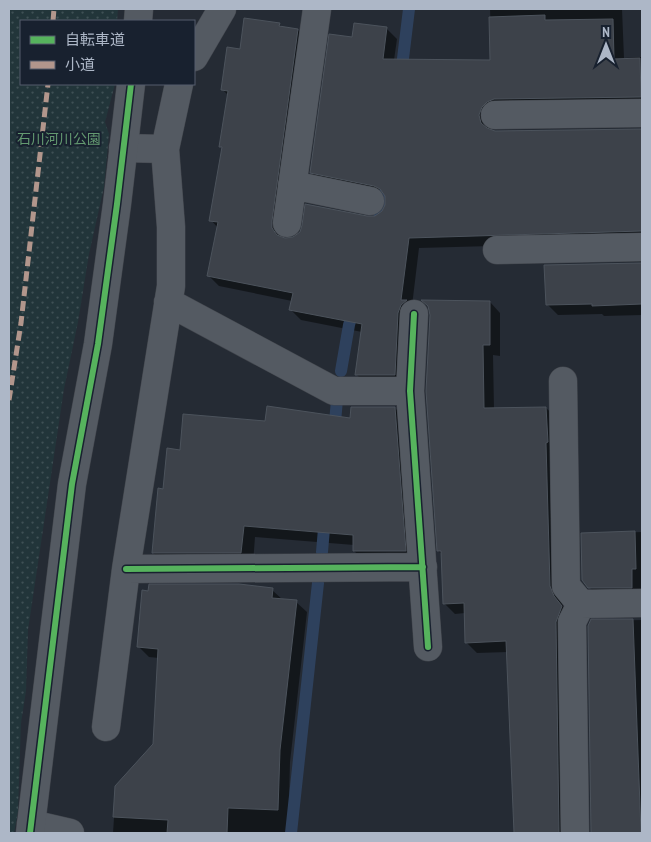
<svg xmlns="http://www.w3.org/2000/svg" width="651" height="842" font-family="'PT Sans Narrow','Noto Sans JP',sans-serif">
<defs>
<pattern id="park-dots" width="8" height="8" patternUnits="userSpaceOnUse" patternTransform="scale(1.25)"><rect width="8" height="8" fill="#22353a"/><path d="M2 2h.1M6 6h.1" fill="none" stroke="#3f5055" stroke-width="1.8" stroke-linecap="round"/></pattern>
</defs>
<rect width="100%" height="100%" fill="#252b34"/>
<!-- park -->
<path fill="url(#park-dots)" d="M9,9H118L117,21H21V84H115L105,122L109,134L104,187L89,254L78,322L64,389L28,630L26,691L21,723L18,812L14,833H9Z"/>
<!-- shadow -->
<path fill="#0007" d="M490,9H622L624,58L642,57V108L490,127L491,131L495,132L642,130V242L419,248L412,306L405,386H367L357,375L362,332L301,320L291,310L292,301L219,286L208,275L218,228L211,220L223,149L220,146L229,96L222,89L241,50L279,24L283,28L298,30L308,41L282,232V239L285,240L367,218L376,217L383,212L387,204L386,196L322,183L311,172L353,39L387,29L397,39L394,60L492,62Z
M642,264V315L604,316L602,314L558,315L547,304L545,266Z
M490,302L500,313V356L493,355L494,409L546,408L557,418L560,598L564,608L569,833H514L508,652L477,653L466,642L465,613L455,614L444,603L443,555L438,551Z
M395,408L407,420L417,562H366L354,551V545L255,537L253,564H165L153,553L164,490L181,451L266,422L351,419Z
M642,532V598H600L589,587L582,534Z
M272,590L283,600L296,602L307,612L290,762L288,833H113L116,787L154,745L159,658L149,657L138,646Z
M642,620V833H592L589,626L592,621Z"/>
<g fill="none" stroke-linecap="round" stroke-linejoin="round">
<!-- stream -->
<path stroke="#2e415d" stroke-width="12" d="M401,75L409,9
M377,228L388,179
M341,371L349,325L354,307
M334,433L337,400
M322,552L325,517
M291,833L318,583"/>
</g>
<!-- building -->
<path fill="#3d424a" stroke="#4c535c" d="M545,15V20L613,19L614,59L640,58L641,97L494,99L487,102L482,107L479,115L481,123L487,128L495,131L642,129V231L409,238L401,300H407L401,305L398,313L395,375H355L362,324L289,310L293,293L207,276L218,222L209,221L222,147H219L228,91L221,90L227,47L240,49L244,18L280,23L279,26L298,29L272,221V228L277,235L285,238L293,237L300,232L302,225L305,204L367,216H375L382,211L385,205V196L380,189L374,186L310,173L329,34L352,37L354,23L387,27L383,59L490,60L489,17Z
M642,263V304L592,306V304L546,305L544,265Z
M421,300L490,301V345H483L484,408L546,407L548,442L546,443L550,586L554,596L562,606L556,622L559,833H514L506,641L465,643L464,603L443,604L441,551H437L426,391L430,315L428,306Z
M267,406L350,418L351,407H395L406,551H353V535L244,526L241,553H152L158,488L163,489L167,448L180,450L183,414L265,421Z
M635,531L636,569H632V588H588L582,580L581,533Z
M149,584H239L273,588L272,598L297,600L280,750L278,810L228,808L227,833H167L168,820L113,817L115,786L153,744L158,649L137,647L142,590L148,591Z
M591,619H633L641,833H591L588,626Z"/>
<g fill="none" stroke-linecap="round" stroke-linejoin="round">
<defs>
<path id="minor" d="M194,57L222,9
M495,115L642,113
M123,148L165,149L179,84
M292,185L370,201
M287,223L317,9
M497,250L642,247
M168,302L334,391H410
M414,314L410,391L428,647
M563,381L566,586L581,604L642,603
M126,569L423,567
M106,727L126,569L171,286V227L165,149
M31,824L70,833
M575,833L572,622L581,604"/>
<path id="tertiary" d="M138,21L139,9
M30,833L72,484L98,344L117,204L131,84"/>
</defs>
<!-- minor casing -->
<use href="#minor" stroke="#41454c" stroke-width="29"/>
<!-- tertiary casing -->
<use href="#tertiary" stroke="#41454c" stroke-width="29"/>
<!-- minor -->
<use href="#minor" stroke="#545a62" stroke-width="28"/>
<!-- tertiary -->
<use href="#tertiary" stroke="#545a62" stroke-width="28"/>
<!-- quiet -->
<path stroke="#b2968c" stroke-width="5" stroke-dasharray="10 5" stroke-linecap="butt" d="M53,21L54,9
M9,400L21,323L48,84"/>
<defs>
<path id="cycleway" d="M414,314L410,391L428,647
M126,569L423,567
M30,833L72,484L98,344L117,204L131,84"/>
</defs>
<!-- cycleway casing -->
<use href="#cycleway" stroke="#18212f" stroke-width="9"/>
<!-- cycleway -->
<use href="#cycleway" stroke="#56b35d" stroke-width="6"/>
</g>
<g text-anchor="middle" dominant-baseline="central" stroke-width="4" stroke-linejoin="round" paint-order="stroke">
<!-- park labels -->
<g font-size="14" fill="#639970" stroke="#18212f">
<text x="59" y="139">石川河川公園</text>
</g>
</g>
<!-- border -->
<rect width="651" height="842" fill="none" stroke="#adb7c7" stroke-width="20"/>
<!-- legend -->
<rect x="20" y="20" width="175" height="65" fill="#18212f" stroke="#545d6c"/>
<rect x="30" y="36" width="25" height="8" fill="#56b35d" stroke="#545d6c"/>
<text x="65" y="45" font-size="15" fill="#adb7c7">自転車道</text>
<rect x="30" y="61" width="25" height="8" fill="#b2968c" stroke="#545d6c"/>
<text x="65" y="70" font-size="15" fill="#adb7c7">小道</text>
<!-- north arrow -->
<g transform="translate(606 45)" stroke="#18212f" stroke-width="4" paint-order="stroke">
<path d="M0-4L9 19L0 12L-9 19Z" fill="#adb7c7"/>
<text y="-8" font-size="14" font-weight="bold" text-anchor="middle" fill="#adb7c7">N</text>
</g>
</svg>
